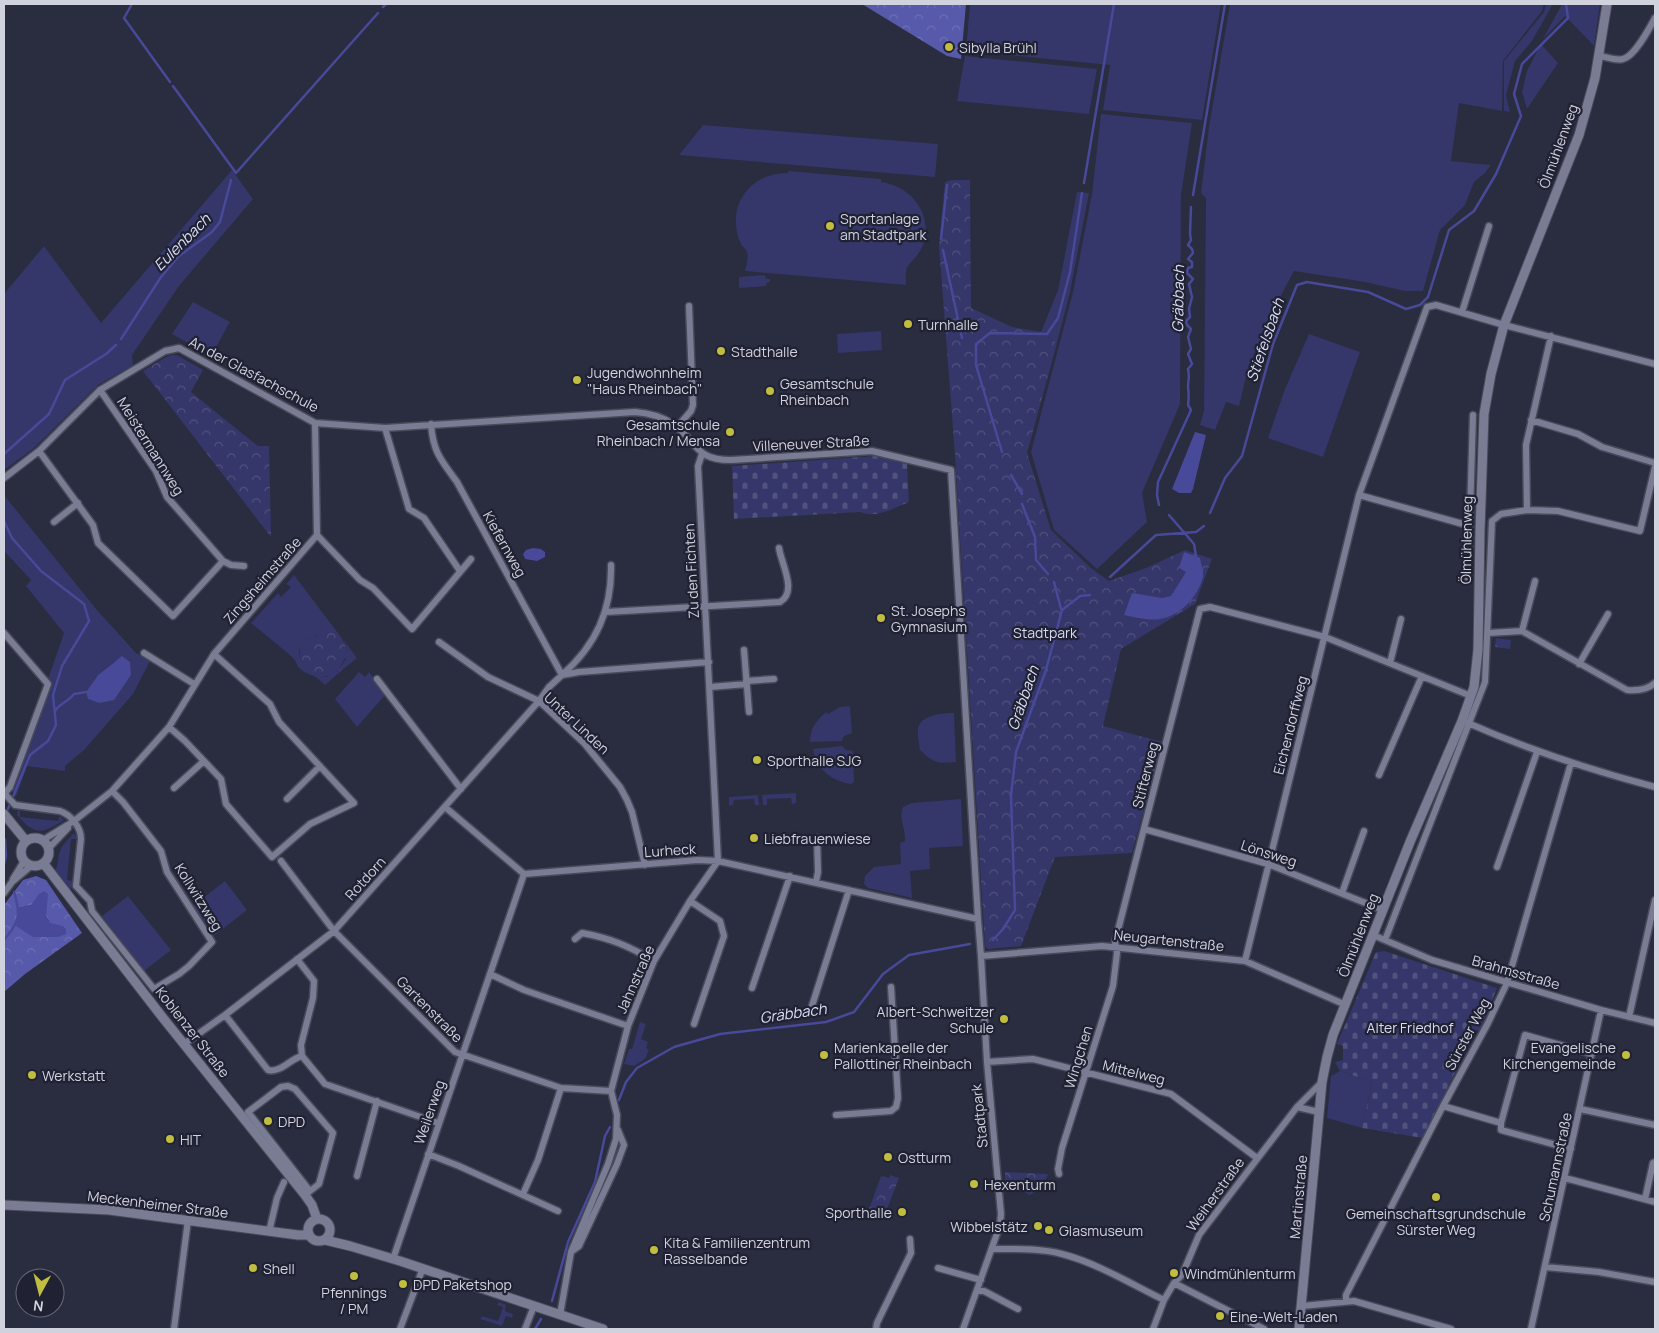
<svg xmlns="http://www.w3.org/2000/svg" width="1659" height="1333" font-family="Manrope,sans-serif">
<defs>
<pattern id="forest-crowns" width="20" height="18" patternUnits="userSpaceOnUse" patternTransform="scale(1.25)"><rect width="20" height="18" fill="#5759aa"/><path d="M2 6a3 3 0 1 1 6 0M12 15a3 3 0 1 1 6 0" fill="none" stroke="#6e70b5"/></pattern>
<pattern id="cemetery-stones" width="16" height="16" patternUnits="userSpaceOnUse" patternTransform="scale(1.25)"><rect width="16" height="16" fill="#353669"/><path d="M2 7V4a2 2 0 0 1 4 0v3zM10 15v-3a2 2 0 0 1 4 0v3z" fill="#51527e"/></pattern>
<pattern id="park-crowns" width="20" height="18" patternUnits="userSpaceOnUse" patternTransform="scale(1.25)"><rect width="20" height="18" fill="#353669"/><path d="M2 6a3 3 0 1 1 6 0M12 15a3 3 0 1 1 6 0" fill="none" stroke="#51527e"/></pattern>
</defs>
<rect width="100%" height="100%" fill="#2a2c3f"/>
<!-- grass -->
<path fill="#353669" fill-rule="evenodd" d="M970,4H1221L1202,120L1103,110L1110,65L966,51Z
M1230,4H1544L1542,11L1503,61L1502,111L1459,103L1451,161L1491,165L1485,173L1474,182L1465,205L1440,230L1423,291H1405L1365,282L1294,271L1269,318L1248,369L1239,406L1226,402L1215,430L1200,425L1204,411L1206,198L1201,193L1209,127Z
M1546,4H1553L1532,41L1515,61L1506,95L1510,112L1504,111V61L1544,12Z
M1562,4H1600L1594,46L1565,16L1543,39Z
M1541,44L1558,63L1527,109L1522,92L1527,71Z
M965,56L1097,69L1089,114L957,101Z
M1101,114L1192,123L1181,195L1180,404L1142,493L1147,522L1097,569L1054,530L1031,452L1073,292L1092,194Z
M703,125L938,144L935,177L679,155Z
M232,170L253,199L179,286L132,355L133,365L98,385L33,449L4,470V294L44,246L101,323Z
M788,171L881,179V182C912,186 935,216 922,247C919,255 913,259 908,266C905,270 906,279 906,285L745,271C746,266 749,257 747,252C746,249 744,248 742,246C738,239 736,231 736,224C734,194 759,172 788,173Z
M1077,192L1089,193L1070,292L1057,343L1041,332L1058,290Z
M765,275L766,279H770V282L766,283V286L739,288V277Z
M193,302L230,322L211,356L172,334Z
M881,331L882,350L838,353L837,334Z
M1309,334L1360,352L1323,457L1268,438L1285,389Z
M4,495L97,610L136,653L150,661L133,694L84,750L65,766V771L27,766L16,797L12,791L51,683L48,679L64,633L26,586L31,580L4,551ZM115,661L131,675L114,699L86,692L98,675Z
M294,575L341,637L339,639L337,637L317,634L315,637L304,641L299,651C300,666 314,676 328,677L334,671L340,672L325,685L316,677L304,672L298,667L295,660L290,655L251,623L278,593L281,597L291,587L286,584Z
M343,639L357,658L341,671L339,669L347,657L348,651Z
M359,672L365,677L369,672L386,694L357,727L335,699Z
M850,706L852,733L844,736L842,741L810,742C810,728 816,721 826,712L828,714L840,707Z
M954,713L956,762C938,764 933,763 920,750C919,743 917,735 918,729C920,715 943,713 954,713Z
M842,746L846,750L853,751L854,782L851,784C831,781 816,769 813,749Z
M796,793V803L792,804L791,798L767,799V805H763L762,795Z
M758,795L759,805H755L754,799L734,800L733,805L729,806V797Z
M961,799L963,846L929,848L930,869L910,871L912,898L868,888L864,884L865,876L874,867L901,864L900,843L905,841C906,829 898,818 903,807L912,803Z
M18,810L20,811V817L58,821L59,816L64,820C42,834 35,836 17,815Z
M74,833L77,839H71L67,880L73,881L71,889L69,891L55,870C59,865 57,860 59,854C61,845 68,840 74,833Z
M225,881L247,910L215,935L193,906Z
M128,896L171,950L144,971L102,916Z
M640,1022L646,1024L641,1039L648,1042L646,1048L649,1050L645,1059L634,1066L624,1064L629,1049H632Z
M1340,1071L1372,1082L1362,1128L1327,1118L1331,1076Z
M499,1302L506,1305L505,1311L513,1314L512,1318L506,1316L502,1326L480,1319L482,1316L498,1321L503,1307L497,1305Z"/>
<!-- forest -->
<path fill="url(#forest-crowns)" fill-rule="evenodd" d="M862,4H966L961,59L947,56Z
M36,876L46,880L82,933L25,974L4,992V905L23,880ZM31,905L46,916L50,923L19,908Z"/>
<!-- cemetery -->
<path fill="url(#cemetery-stones)" d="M875,456L907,464L909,502C893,508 877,519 860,512L734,519L732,466Z
M1384,951L1497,988L1480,1030L1473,1031L1466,1050L1423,1138L1362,1128L1372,1082L1340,1071L1335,1062L1343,1060V1046L1337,1044L1376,952Z"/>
<!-- park -->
<path fill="url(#park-crowns)" d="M951,180H970L971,308L1012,327L1041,332L1057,343L1027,453L1051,530L1092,569L1109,581L1146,568L1185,550L1212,559L1195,604L1121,649L1103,726L1162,742L1132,853L1055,857L1021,946L988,949L985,946L955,455L939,246L945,182Z
M177,355L203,370L191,392L258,446H269L271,537L143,371L168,356Z
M325,629L333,630L339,639L341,637L348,651L353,655L352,658H345L339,669L341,671L340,672L334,671L330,676C311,680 291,658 304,641L315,637L320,631Z
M1496,638L1511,640L1510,649L1495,647Z
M1005,1172L1048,1174L1042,1189L1029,1195L1017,1186L1005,1184Z
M890,1175L899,1178L884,1217L868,1212L881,1176L889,1178Z"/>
<!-- water -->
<path fill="#484998" d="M1195,432L1206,435L1193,489L1191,493H1179L1172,489Z
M533,548L541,549L545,552V557L537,561L525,559L523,554L526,550Z
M1184,552L1200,558C1201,564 1204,572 1203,577C1198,597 1180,616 1160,619C1148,621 1135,617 1124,615L1132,593L1162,598L1171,596L1186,572L1179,568Z
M122,656L130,662L131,675L114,700L99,703L88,699L86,692L98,675Z
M44,891L48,894L46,916L50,923L63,926L66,929V934L58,937H33L16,926L19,908L31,905L39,894Z"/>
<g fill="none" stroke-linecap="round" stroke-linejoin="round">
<!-- stream -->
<path stroke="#484998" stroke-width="2.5" d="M132,4L124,18L170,82
M383,7L386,4
M173,86L236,173L378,13
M1084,183L1114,4
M1193,195L1225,4
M941,239L947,185
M943,250L962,338
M121,339L161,277L179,256L212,232L220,222L231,180
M1002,452L976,365V344L990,333L1047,334L1058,318L1070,272L1082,193
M4,454L49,414L65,380L106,354L116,345
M1011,475L1022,494
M1022,504L1035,537L1036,560L1048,574
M1159,505L1157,495L1158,482L1191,410L1188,405C1189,398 1189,394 1188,387C1188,380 1190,378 1188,369L1192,364L1188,354L1191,349L1188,337L1191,329L1187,325L1186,321L1190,317L1189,309L1192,297L1189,284L1193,279L1187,273L1188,268L1192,267V262L1188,259L1193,253L1192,249L1188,245L1191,240L1190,234L1191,207
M1210,513L1225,478L1242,456L1273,344L1297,285L1307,282L1368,292L1406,309L1420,305L1428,297L1449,230L1474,211L1496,174L1521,116L1514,94L1522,64L1568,18L1566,4
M1169,515L1194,544L1196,556
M4,521L12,538L41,571L84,604L89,621L62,666L53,695L56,725L48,741L30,755L8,809
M1110,577L1156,535L1196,532L1204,526
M1054,582L1061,609
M55,711C60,703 68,702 74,694L86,692
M4,838L5,840L6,856L4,864
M4,940C20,921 21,915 14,892
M993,940L1003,929L1015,910L1011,795L1016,752L1046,670L1062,610L1080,596L1090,595
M619,1100L626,1082L637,1068L674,1047L720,1034L826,1022L854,1012L883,974L909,955L970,944
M552,1301L568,1242L595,1182L605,1136L610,1127
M535,1329L541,1319"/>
<defs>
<path id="street" d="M1599,56C1607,57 1616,61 1623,59C1635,56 1649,29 1655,18
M1462,312L1489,226
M100,390L156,471L167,497L223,561L231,565L244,566
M1531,420L1578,434L1602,447L1655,463
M431,424C433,452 441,460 457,482L562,675C596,645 612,610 611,565
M677,427L691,411L693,405L689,306
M385,428L409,509L424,518L460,571
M39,451L93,525L98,543L173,616L223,561
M702,454L698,466L718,861
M4,478L39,451L100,390L165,351L179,348L315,423L385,428L635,412C649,413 661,416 673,424C697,441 694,460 731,460L872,451L951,470L978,919L981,956L987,1062L1001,1214L1000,1225L963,1329
M1359,495L1470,526
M1527,510L1526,445L1551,336
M54,522L78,503
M317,535L360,580L373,588L412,629L471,559
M1468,581L1473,415
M606,612L780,602C798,592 781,563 779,548
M1522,631L1535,581
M4,633L48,684L10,787L4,794
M1488,633L1522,631L1627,690C1638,691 1647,690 1655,683
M439,642L488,677L539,701L584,743L620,787L627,800L632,812L645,865
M744,650L749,712
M144,653L194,684
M1390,663L1401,619
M1579,664L1608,614
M377,679L461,789
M746,681L774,679
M710,687L747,684
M1468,723C1529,750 1590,770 1655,787
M169,727L185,741L221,779L226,804L272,857L310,824L354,803L279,722L270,704L214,654
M1379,775L1422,676
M174,788L204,761
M4,793L15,805L60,811C71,815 81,827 81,839L76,886L90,901L92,911L154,989L179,974L189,966L212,942L167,872L161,851L123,802L112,791
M287,799L320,766
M445,807L524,874
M1144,829L1268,864L1383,910
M43,840L74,821L112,791L169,727L214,654L317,535L315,423
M49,848L68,828
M281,861L334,931L455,1052L561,1088L611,1091
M1497,867L1537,752
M524,874L698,860L718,861L978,919
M13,879L24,861
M816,882L818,872L817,838
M4,893L12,882L31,866
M1342,893L1364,831
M690,901L720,921L724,936L694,1024
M1373,935L1432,960L1601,1010L1655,1023
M575,939L582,933C610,938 629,946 654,961
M1385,940L1485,682L1492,521L1501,514L1527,510L1558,511L1640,531L1655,467
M981,956L1102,946L1245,961L1346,1005
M297,959L314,981L313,998L301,1045L302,1056L325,1084L438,1123
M1245,961L1359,495L1427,307L1436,305L1504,325L1655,364
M490,974L524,990L628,1026
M752,988L790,876
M810,1012L849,890
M225,1015L268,1070C281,1073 290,1059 302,1056
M1629,1017L1655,900
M184,1044L225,1015L334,931L539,701L549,687L562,675L579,672L709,662
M987,1062L1033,1059L1171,1094L1257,1158
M1443,1106L1501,1123L1525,1035L1592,1054
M1297,1107L1319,1112
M1580,1109L1655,1125
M836,1115L891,1111L896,1107L898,1098L891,987
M1501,1123V1130L1571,1149
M428,1154L459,1166L558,1211
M1059,1174L1058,1169L1062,1148L1113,986L1117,953L1115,942L1200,609L1210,607L1325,637L1471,696
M357,1176L377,1101
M1565,1178L1655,1202
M523,1194L538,1160L561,1088
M305,1195L319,1184L333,1133L295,1089L288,1086L281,1087L248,1112L310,1191
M1645,1199L1653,1163L1655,1162
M269,1232L277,1198L284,1182
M992,1249C1015,1249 1040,1248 1062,1254C1097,1263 1131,1284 1164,1300
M572,1251L579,1246L617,1164L624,1145L618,1130
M393,1259L524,874
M1545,1267L1599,1272L1655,1282
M938,1268L981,1280
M1174,1283L1264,1329
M977,1291H984L1018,1309
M1346,1301V1295L1443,1106L1488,1023L1507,983L1571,763
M1302,1306L1354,1301L1451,1329
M560,1315L571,1252L608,1164L616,1139L617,1115L611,1091L628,1026L654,961L690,901L718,861
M174,1329L188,1220
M400,1329L423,1268
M525,1329L534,1306
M876,1329L877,1323L911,1253L910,1239
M1153,1329L1164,1300L1174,1283L1182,1275L1199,1235L1297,1107L1322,1082
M1531,1329L1601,1010"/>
<path id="secondary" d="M4,814L26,841
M21 852a14 14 0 1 1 28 0a14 14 0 1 1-28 0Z
M44,864L163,1018L305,1195L312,1205L317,1219
M4,1205L109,1210L298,1235H308
M308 1230a11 11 0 1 1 22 0a11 11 0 1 1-22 0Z
M325,1240L350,1246L400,1261L603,1329
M1299,1329L1322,1082L1327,1057L1333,1035L1410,842L1462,721L1474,687L1478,650L1480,531L1484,414L1491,374L1504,325L1579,135L1595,78L1607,4"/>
</defs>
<!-- street casing -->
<use href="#street" stroke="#484959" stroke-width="9"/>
<!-- secondary casing -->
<use href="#secondary" stroke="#484959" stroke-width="11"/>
<!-- street -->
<use href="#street" stroke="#797c92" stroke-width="6"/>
<!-- secondary -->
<use href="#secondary" stroke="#797c92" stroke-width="9"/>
</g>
<!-- markers -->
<g fill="#c1bd40" stroke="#202234" stroke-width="2">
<circle cx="949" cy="47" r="5"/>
<circle cx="830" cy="226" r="5"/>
<circle cx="908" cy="324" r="5"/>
<circle cx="721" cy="351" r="5"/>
<circle cx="577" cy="380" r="5"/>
<circle cx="770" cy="391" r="5"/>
<circle cx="730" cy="432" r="5"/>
<circle cx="881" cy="618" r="5"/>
<circle cx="757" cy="760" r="5"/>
<circle cx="754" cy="838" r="5"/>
<circle cx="1004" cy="1019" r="5"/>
<circle cx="824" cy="1055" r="5"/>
<circle cx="1626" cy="1055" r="5"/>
<circle cx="32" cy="1075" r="5"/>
<circle cx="268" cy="1121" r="5"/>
<circle cx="170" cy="1139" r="5"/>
<circle cx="888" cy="1157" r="5"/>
<circle cx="974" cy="1184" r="5"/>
<circle cx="1436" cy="1197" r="5"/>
<circle cx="902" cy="1212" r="5"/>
<circle cx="1038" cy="1226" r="5"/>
<circle cx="1049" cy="1230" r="5"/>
<circle cx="654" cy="1250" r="5"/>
<circle cx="253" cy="1268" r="5"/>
<circle cx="1174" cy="1273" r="5"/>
<circle cx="354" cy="1276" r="5"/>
<circle cx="403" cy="1284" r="5"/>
<circle cx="1220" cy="1316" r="5"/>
</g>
<g text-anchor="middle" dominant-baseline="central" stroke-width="4.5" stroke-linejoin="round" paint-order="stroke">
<!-- poi labels -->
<g font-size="14" fill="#d0d2de" stroke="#202234" text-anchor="start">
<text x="959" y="47">Sibylla Brühl</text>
<text x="840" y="218">Sportanlage<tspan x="840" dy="16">am Stadtpark</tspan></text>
<text x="918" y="324">Turnhalle</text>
<text x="731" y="351">Stadthalle</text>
<text x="587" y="372">Jugendwohnheim<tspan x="587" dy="16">"Haus Rheinbach"</tspan></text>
<text x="780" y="383">Gesamtschule<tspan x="780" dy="16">Rheinbach</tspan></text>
<text x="720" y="424" text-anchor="end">Gesamtschule<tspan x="720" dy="16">Rheinbach / Mensa</tspan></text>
<text x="891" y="610">St. Josephs<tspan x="891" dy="16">Gymnasium</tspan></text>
<text x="767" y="760">Sporthalle SJG</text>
<text x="764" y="838">Liebfrauenwiese</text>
<text x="994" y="1011" text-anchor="end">Albert-Schweitzer<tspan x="994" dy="16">Schule</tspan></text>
<text x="834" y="1047">Marienkapelle der<tspan x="834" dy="16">Pallottiner Rheinbach</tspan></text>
<text x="1616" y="1047" text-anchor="end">Evangelische<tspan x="1616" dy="16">Kirchengemeinde</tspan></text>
<text x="42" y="1075">Werkstatt</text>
<text x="278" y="1121">DPD</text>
<text x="180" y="1139">HIT</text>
<text x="898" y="1157">Ostturm</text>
<text x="984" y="1184">Hexenturm</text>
<text x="892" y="1212" text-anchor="end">Sporthalle</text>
<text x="1436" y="1213" text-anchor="middle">Gemeinschaftsgrundschule<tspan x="1436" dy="16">Sürster Weg</tspan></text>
<text x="1028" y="1226" text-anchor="end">Wibbelstätz</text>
<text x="1059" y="1230">Glasmuseum</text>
<text x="664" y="1242">Kita &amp; Familienzentrum<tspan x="664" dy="16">Rasselbande</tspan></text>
<text x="263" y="1268">Shell</text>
<text x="1184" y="1273">Windmühlenturm</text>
<text x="413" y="1284">DPD Paketshop</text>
<text x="354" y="1292" text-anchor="middle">Pfennings<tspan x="354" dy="16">/ PM</tspan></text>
<text x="1230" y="1316">Eine-Welt-Laden</text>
</g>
<!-- street labels -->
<g font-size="14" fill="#d0d2de" stroke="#202234">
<text transform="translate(1558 146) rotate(-70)">Ölmühlenweg</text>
<text transform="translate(254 374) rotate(28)">An der Glasfachschule</text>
<text transform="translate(811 443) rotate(-3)">Villeneuver Straße</text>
<text transform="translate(151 446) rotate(58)">Meistermannweg</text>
<text transform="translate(1466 540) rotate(-89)">Ölmühlenweg</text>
<text transform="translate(505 544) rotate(61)">Kiefernweg</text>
<text transform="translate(691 571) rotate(-93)">Zu den Fichten</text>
<text transform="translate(262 580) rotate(-49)">Zingsheimstraße</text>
<text transform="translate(577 723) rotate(43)">Unter Linden</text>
<text transform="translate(1290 725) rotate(-76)">Eichendorffweg</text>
<text transform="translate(1145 775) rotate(-76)">Stifterweg</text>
<text transform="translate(670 850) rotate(-4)">Lurheck</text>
<text transform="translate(1269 853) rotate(18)">Lönsweg</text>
<text transform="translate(365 878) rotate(-48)">Rotdorn</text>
<text transform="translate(199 897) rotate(58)">Kollwitzweg</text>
<text transform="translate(1358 935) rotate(-69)">Ölmühlenweg</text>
<text transform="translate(1169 940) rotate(6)">Neugartenstraße</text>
<text transform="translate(1516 972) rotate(16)">Brahmsstraße</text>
<text transform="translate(635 979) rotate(-66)">Jahnstraße</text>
<text transform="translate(430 1009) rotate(45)">Gartenstraße</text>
<text transform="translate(193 1032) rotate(52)">Koblenzer Straße</text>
<text transform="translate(1467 1034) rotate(-62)">Sürster Weg</text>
<text transform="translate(1078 1057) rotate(-73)">Wingchen</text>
<text transform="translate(1134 1072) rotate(14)">Mittelweg</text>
<text transform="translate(429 1112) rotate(-71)">Weilerweg</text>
<text transform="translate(979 1116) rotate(-96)">Stadtpark</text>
<text transform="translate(1555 1167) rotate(-78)">Schumannstraße</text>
<text transform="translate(1215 1194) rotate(-54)">Weiherstraße</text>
<text transform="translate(1298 1197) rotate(-85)">Martinstraße</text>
<text transform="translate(158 1204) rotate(7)">Meckenheimer Straße</text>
</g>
<!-- park labels -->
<g font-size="14" fill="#d6d9f0" stroke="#202234">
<text x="1045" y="632">Stadtpark</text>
<text x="1410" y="1027">Alter Friedhof</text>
</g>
<!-- water labels -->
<g font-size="15" font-style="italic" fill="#dcdff6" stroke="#202234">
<text transform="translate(182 242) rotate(-45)">Eulenbach</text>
<text transform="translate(1178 299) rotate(-89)">Gräbbach</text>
<text transform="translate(1265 340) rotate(-71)">Stiefelsbach</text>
<text transform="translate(1023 698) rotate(-71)">Gräbbach</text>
<text transform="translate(793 1013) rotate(-8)">Gräbbach</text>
</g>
</g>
<!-- border -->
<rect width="1659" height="1333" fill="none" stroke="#d0d2de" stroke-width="10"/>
<!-- north arrow -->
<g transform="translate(40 1293) rotate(187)"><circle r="24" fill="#202234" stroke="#666878"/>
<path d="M0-4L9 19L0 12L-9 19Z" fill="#c1bd40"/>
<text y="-8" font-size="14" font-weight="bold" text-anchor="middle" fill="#d0d2de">N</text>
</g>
</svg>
